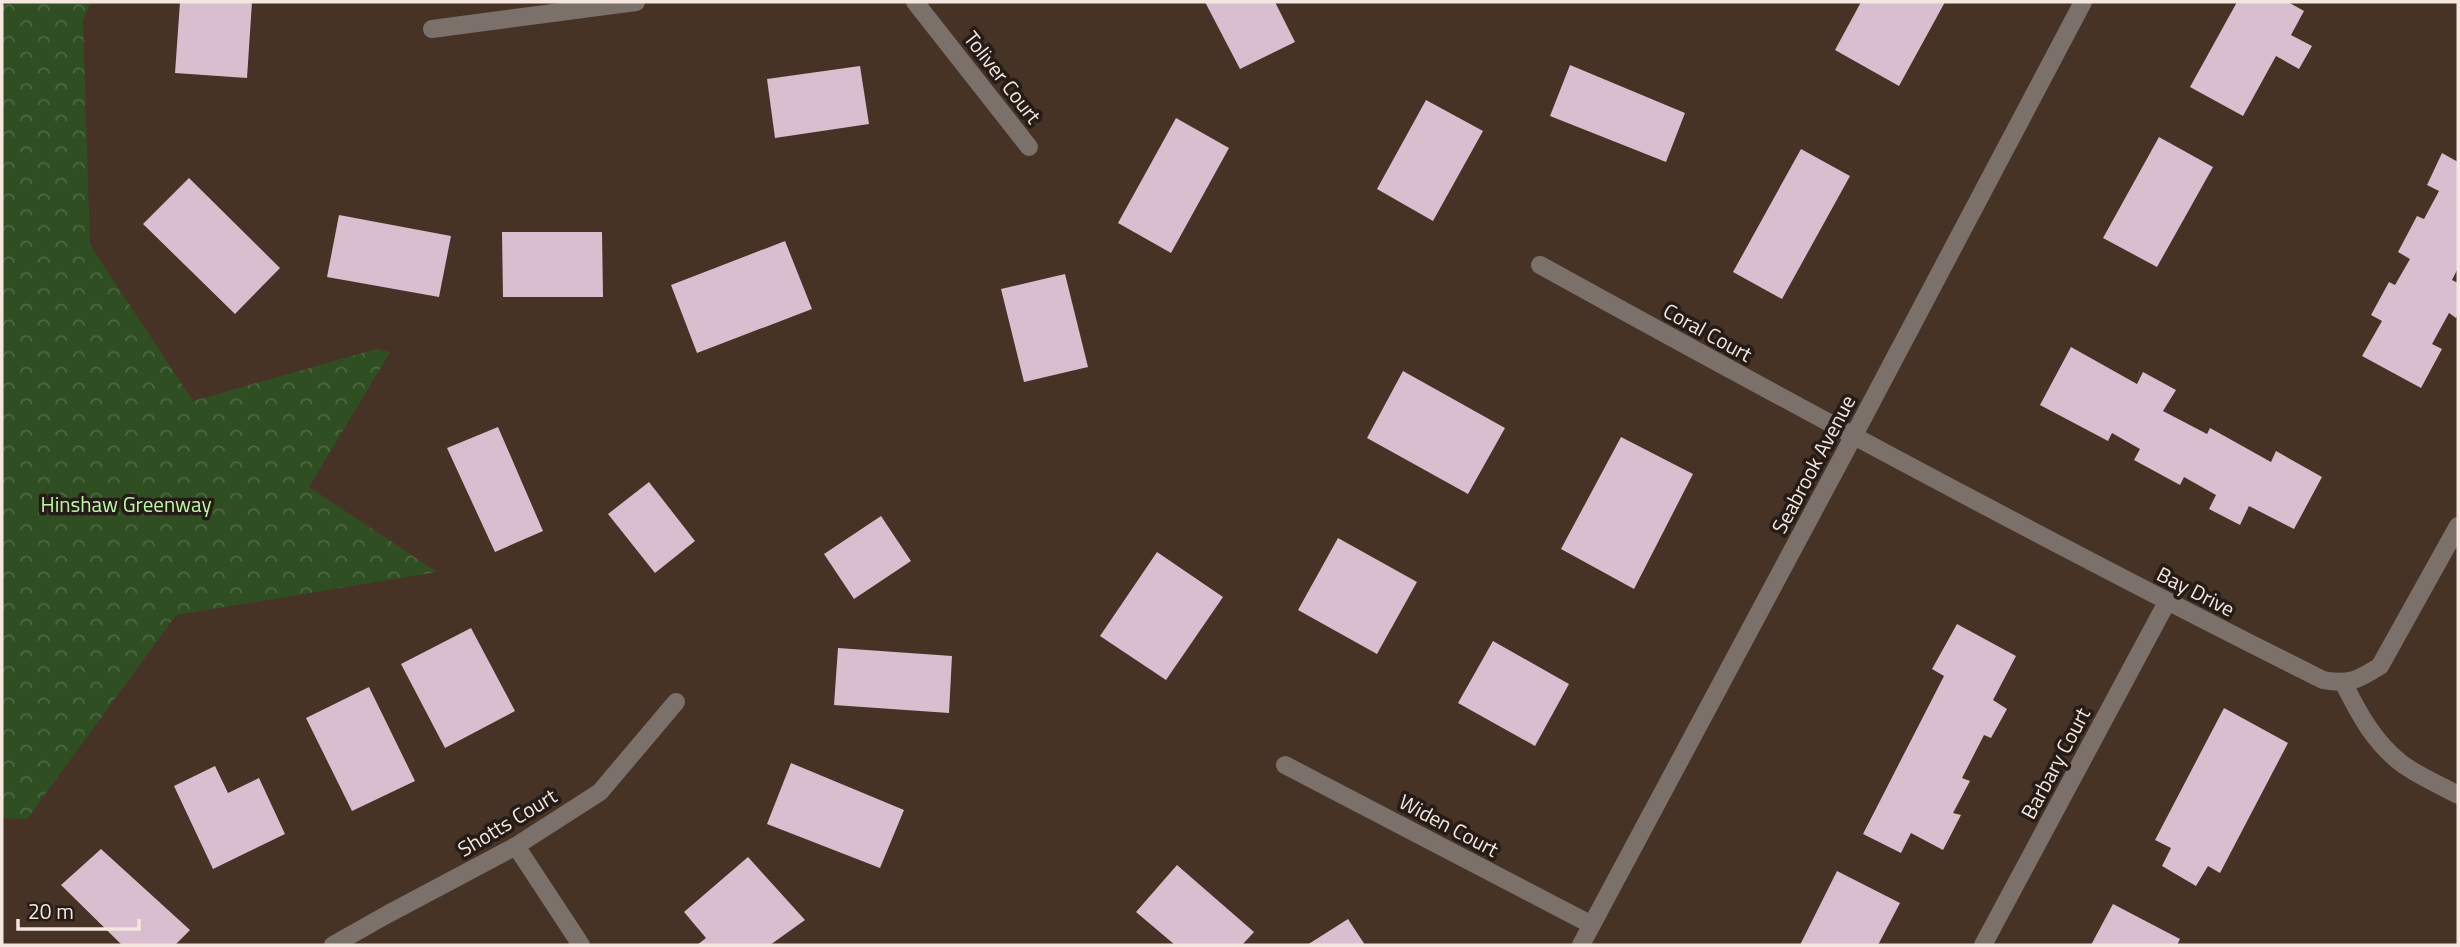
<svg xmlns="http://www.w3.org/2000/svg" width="2460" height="947" font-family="'Titillium Web',sans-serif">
<defs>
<pattern id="forest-crowns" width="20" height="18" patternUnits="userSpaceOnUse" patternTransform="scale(1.75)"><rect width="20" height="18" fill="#2f4f22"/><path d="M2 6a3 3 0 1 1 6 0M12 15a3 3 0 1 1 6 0" fill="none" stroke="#4e6842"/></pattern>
</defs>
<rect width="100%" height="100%" fill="#473226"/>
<!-- forest -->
<path fill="url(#forest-crowns)" d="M2,2H91L83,20L90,245L193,401L376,349L390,352L309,487L437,572L176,615L27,819L2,818Z"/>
<!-- building -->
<path fill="#d8becf" d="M180,2H252L247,78L175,73Z
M1205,2H1275L1295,42L1240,69Z
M1861,2H1945L1899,86L1835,50Z
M2237,2H2288L2304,11L2291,35L2312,46L2299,69L2276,56L2243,116L2190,87Z
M1570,65L1685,113L1666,162L1550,116Z
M860,66L869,124L775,138L767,79Z
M1426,100L1483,131L1433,221L1377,189Z
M1176,118L1229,148L1171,253L1118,223Z
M2159,137L2213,167L2157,267L2103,238Z
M1801,149L1850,176L1782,299L1733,272Z
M2442,153L2458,162V268L2452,280L2458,283V314L2456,318L2449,313L2432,344L2442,349L2421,388L2362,356L2382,321L2371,315L2389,282L2395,285L2410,259L2398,252L2417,216L2424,219L2439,191L2427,185Z
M189,178L280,268L235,314L143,224Z
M339,215L451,236L439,297L327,277Z
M502,232H602L603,297H503Z
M785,241L812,309L697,353L671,285Z
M1065,274L1088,367L1024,382L1001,289Z
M2071,347L2137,384L2143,372L2176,390L2163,411L2207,434L2210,428L2271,462L2276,451L2322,477L2294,529L2249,506L2240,525L2209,509L2216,495L2184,477L2180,485L2134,460L2140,449L2112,433L2108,441L2040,405Z
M1403,371L1505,428L1468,494L1367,438Z
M498,427L543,531L495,552L447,448Z
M1621,437L1693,474L1634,589L1561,549Z
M649,482L695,541L655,573L608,514Z
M881,516L911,561L854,599L824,554Z
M1338,538L1417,582L1377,654L1298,610Z
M1157,552L1223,597L1166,680L1100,636Z
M1957,624L2016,656L1993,700L2007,709L1991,738L1984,735L1962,778L1970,781L1953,813L1961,815L1943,850L1911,833L1901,853L1863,834L1944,676L1932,669Z
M471,628L515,711L445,748L401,664Z
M1493,641L1569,684L1535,746L1458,703Z
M838,648L952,656L949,713L834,705Z
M369,687L415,781L352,811L306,718Z
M2224,708L2288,743L2220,873L2208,866L2196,886L2162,866L2171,848L2155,840Z
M791,763L904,810L880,868L767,824Z
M215,766L228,793L259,778L285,834L213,869L174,786Z
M101,849L190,930L175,945H122L61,885Z
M748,857L805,920L770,945H697L706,938L684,912Z
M1177,865L1254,932L1242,945H1175L1136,912Z
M1837,871L1900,903L1878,945H1800Z
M2113,904L2180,939L2177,945H2091Z
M1348,919L1365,945H1307Z"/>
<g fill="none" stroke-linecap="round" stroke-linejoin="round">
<!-- minor -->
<path stroke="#7b716a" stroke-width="18" d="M915,2L1029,147
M432,29L636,2
M1540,265C1799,408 2059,548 2323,680C2349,685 2358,680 2380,666L2458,526
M2344,684C2359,714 2374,742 2401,763C2418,776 2440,785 2458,795
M1285,765L1592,925
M516,846L581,945
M333,945L388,914L516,846L600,792L676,702
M1581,945L1853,437L2083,2
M1983,945L2167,602"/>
</g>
<g text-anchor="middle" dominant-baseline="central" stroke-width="7" stroke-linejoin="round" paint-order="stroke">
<!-- street labels -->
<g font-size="21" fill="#f5e6df" stroke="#261c17">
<text transform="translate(1003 77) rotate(52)">Toliver Court</text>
<text transform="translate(1708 332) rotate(29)">Coral Court</text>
<text transform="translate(1813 464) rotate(-62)">Seabrook Avenue</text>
<text transform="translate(2196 591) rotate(27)">Bay Drive</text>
<text transform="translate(2055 763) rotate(-62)">Barbary Court</text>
<text transform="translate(507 822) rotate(-31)">Shotts Court</text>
<text transform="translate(1449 825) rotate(28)">Widen Court</text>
</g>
<!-- park labels -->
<g font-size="21" fill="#bbf8a5" stroke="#261c17">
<text x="126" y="504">Hinshaw Greenway</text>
</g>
</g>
<!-- border -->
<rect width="2460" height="947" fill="none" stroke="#f5e6df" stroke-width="7"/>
<!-- scale -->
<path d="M18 919v10h121v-10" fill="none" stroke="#f5e6df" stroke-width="3.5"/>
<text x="28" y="919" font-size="21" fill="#f5e6df" stroke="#261c17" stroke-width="5" paint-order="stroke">20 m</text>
</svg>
